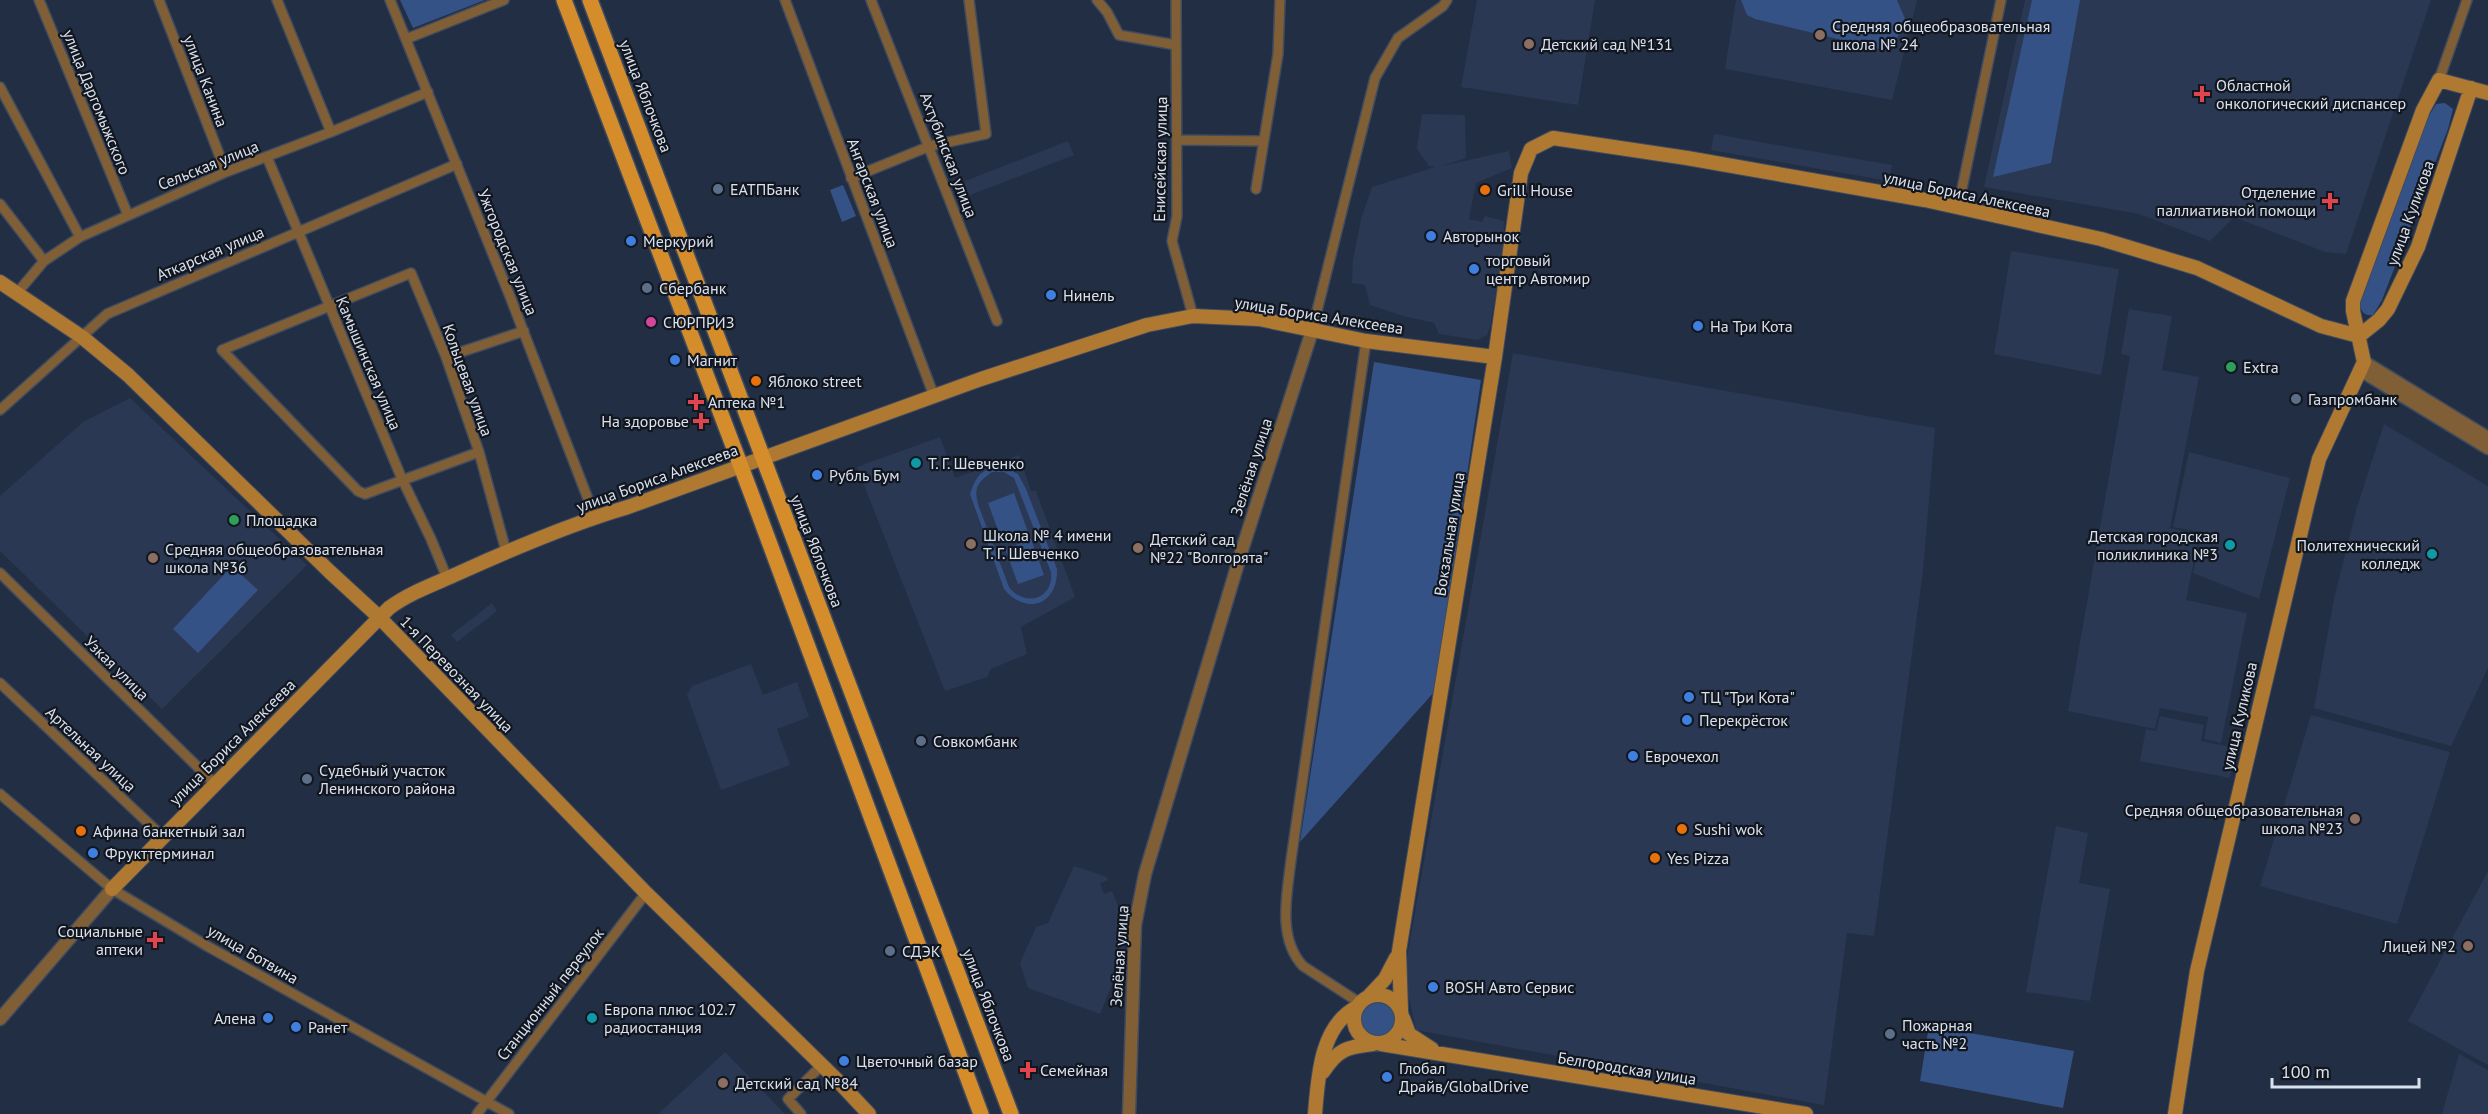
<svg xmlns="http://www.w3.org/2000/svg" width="2488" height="1114" font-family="'PT Sans',sans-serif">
<rect width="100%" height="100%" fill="#222e43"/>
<!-- built -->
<path fill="#2a3853" d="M1477,0H1595L1578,105L1461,87Z
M1736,0H1917L1892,100L1725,69Z
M2025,0H2431L2346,254L2325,252L2234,217L2210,241L2139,214L1984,187Z
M1422,114L1465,115L1466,158L1442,166L1509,151L1512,168L1476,183L1469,219L1482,222L1485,216L1504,221L1503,251L1490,327L1487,335L1478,340L1439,334L1434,323L1403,316L1370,305L1365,285L1352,283L1353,260L1361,219L1372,187L1435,167L1429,166L1417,149Z
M1714,134L1892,165L1889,181L1711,150Z
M1068,141L1074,155L960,199L955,185Z
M2011,251L2119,269L2101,375L1994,354Z
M2129,309L2172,316L2162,370L2199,377L2170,528L2199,535L2186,600L2247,613L2221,743L2204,739L2208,717L2160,708L2155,729L2068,711L2130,356L2121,354Z
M1513,353L1935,428L1923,571L1874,936L1847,933L1824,1105L1416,1030L1404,975Z
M130,398L307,565L162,709L0,551V496L83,422Z
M2384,424L2488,486V668L2451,746L2314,708L2334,599L2357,507Z
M940,437L955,478L1019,455L1031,491H1036L1075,597L1021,627L1027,654L991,669L987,677L945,691L857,467Z
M2189,452L2290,478L2259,599L2193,573L2202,532L2173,527Z
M492,603L497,611L457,642L451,635Z
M751,664L763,695L797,682L809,717L777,729L790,765L721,790L687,695L692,686Z
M2311,715L2450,752L2397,924L2260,886Z
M2160,716L2204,725L2201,741L2236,748L2230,778L2140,761L2146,729L2156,731Z
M2056,826L2088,833L2079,883L2110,889L2090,1001L2026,992Z
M1074,866L1107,877L1108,880L1100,883L1104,894L1112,891L1118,906H1126L1124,975L1115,977L1100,1014L1028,988L1020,963L1036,927L1048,923Z
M2488,871V1065L2408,1021Z
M725,1052L785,1114H658Z
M2459,1054L2488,1070V1114H2442Z"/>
<!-- green -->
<path fill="#355286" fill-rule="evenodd" d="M400,0H485L413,28Z
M1741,0H1897L1906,21C1900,34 1895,45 1879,49L1755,19L1747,15Z
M2032,0H2080L2051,163L1993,177Z
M2445,103L2453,109L2448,129L2382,300L2373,315C2359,317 2360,304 2360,294L2426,121L2436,104Z
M843,185L856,216L842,222L830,190Z
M1374,362L1481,380L1435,691L1300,842Z
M1005,467L1018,474L1026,489L1057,569C1058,605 1026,616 1004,589L970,494C977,473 983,468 1005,467ZM992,472H1004L1014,478L1051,572C1054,599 1025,608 1009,587L979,507C973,488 977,483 992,472Z
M1014,493L1029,535L1003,544L988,503Z
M1031,539L1044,575L1018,584L1005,549Z
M232,566L258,590L198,653L173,629Z
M1361 1020a17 17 0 1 1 34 0a17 17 0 1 1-34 0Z
M1929,1026L2074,1051L2063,1108L1920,1081Z"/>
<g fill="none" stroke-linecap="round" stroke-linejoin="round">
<defs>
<path id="minor" d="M39,0L128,215
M159,0L226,172
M277,0L331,132
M390,0L509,294L595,517
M785,0L934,396
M871,0L997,321
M1097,0L1107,12L1119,35L1176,45
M1176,0L1177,216L1172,241L1193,316
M406,39L504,0
M2439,80L2467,0
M0,87L80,237
M1177,140L1263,141
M267,157L402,479L431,539L447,578
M851,178L930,146L986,134L969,0
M1256,189L1278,54L1280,0
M0,204L44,261
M1958,208L2001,0
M411,273L446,357L479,452L365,494L358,491L222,350Z
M17,293L44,261L80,237L226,172L331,132L428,92
M1312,331L1375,78L1398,38L1443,6L1447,0
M446,357L524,331
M0,410L107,314L457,164
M479,452L506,551
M0,573L214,783
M0,683L162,836
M0,794L112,889L207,946L509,1114
M1360,1003L1303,966C1277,938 1287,894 1291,860L1366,341
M477,1114L646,893
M801,1114L788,1099L822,1065"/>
<path id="tertiary" d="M2364,362L2488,438
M2360,370L2488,448
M0,1019L112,889
M1129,1114L1135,925L1145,874L1242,550L1312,331"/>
<path id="secondary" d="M0,282L82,337L128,375L330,572L379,617L646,893L837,1080L869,1114
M2359,336L2379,320L2388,309L2418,247L2471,88
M112,889L389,608C411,592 435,584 459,573C514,548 570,524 628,507L981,379L1147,325L1193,316L1259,319L1366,341L1495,357
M1354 1019a24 24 0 1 1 48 0a24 24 0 1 1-48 0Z
M1369,996L1385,979L1396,958
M1401,1010L1399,951L1495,357L1521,173L1531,149L1553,138L1687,158L1925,200L2101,239L2197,268L2321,326L2359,336
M1403,1018L1409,1034L1432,1049
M1381,1044L1806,1114
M1323,1072C1338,1049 1347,1047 1373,1044
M1315,1114C1318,1078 1320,1026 1357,1007
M2175,1114L2197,971L2307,506L2319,459L2364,362L2353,311V301L2423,110L2439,80L2488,93"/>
<path id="primary" d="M564,0L751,493L981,1114
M590,0L1011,1114"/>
</defs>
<!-- minor casing -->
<use href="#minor" stroke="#3f4b5e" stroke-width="12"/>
<!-- tertiary casing -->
<use href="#tertiary" stroke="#3f4b5e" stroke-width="15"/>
<!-- secondary casing -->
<use href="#secondary" stroke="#3f4b5e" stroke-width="16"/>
<!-- primary casing -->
<use href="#primary" stroke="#3f4b5e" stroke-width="18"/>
<!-- minor -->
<use href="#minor" stroke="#815f36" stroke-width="9"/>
<!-- tertiary -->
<use href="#tertiary" stroke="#815f36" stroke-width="12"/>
<!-- secondary -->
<use href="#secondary" stroke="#b07932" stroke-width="14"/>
<!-- primary -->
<use href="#primary" stroke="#d48d2a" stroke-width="15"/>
</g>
<!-- markers -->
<g fill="#8d6e63" stroke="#11161f" stroke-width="2">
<circle cx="1820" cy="35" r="6"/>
<circle cx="1529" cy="44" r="6"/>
<circle cx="971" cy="544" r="6"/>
<circle cx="1138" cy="548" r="6"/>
<circle cx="153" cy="558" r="6"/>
<circle cx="2355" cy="819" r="6"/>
<circle cx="2468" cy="946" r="6"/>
<circle cx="723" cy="1083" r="6"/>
</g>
<g fill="#e0444e" stroke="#11161f" stroke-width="2">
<path d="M2199 85h6v6h6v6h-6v6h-6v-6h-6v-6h6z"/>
<path d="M2327 192h6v6h6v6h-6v6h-6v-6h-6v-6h6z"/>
<path d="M693 393h6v6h6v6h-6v6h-6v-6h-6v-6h6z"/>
<path d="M698 412h6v6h6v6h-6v6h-6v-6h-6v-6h6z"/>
<path d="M152 931h6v6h6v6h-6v6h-6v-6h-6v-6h6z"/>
<path d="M1025 1061h6v6h6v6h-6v6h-6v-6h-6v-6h6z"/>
</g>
<g fill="#5c6f8a" stroke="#11161f" stroke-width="2">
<circle cx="718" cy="189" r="6"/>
<circle cx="647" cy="288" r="6"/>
<circle cx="2296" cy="399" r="6"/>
<circle cx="921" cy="741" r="6"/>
<circle cx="307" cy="779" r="6"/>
<circle cx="890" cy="951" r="6"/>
<circle cx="1890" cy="1034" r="6"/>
</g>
<g fill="#e8710a" stroke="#11161f" stroke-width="2">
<circle cx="1485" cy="190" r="6"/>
<circle cx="756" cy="381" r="6"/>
<circle cx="1682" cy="829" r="6"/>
<circle cx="81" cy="831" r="6"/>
<circle cx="1655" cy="858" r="6"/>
</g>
<g fill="#3f7fe0" stroke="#11161f" stroke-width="2">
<circle cx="1431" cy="236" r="6"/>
<circle cx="631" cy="241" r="6"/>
<circle cx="1474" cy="269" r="6"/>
<circle cx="1051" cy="295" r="6"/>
<circle cx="1698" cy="326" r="6"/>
<circle cx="675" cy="360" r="6"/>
<circle cx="817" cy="475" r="6"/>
<circle cx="1689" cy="697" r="6"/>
<circle cx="1687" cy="720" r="6"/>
<circle cx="1633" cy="756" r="6"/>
<circle cx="93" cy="853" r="6"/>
<circle cx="1433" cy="987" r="6"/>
<circle cx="268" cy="1018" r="6"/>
<circle cx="296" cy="1027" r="6"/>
<circle cx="844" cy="1061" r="6"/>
<circle cx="1387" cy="1077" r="6"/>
</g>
<circle fill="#d1479c" stroke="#11161f" stroke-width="2" cx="651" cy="322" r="6"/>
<g fill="#2e9e5b" stroke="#11161f" stroke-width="2">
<circle cx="2231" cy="367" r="6"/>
<circle cx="234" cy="520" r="6"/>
</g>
<g fill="#0f9aa8" stroke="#11161f" stroke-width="2">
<circle cx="916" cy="463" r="6"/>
<circle cx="2230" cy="545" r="6"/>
<circle cx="2432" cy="554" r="6"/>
<circle cx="592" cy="1018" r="6"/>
</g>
<g text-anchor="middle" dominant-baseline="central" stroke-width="4.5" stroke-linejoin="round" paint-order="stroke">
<!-- poi labels -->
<g font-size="16" fill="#d9e1ee" stroke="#11161f" text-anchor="start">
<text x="1832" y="26">Средняя общеобразовательная<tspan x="1832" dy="18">школа № 24</tspan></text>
<text x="1541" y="44">Детский сад №131</text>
<text x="2216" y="85">Областной<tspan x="2216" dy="18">онкологический диспансер</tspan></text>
<text x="730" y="189">ЕАТПБанк</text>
<text x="1497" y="190">Grill House</text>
<text x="2316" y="192" text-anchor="end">Отделение<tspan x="2316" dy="18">паллиативной помощи</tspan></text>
<text x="1443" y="236">Авторынок</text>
<text x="643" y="241">Меркурий</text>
<text x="1486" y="260">торговый<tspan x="1486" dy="18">центр Автомир</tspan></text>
<text x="659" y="288">Сбербанк</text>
<text x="1063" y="295">Нинель</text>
<text x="663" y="322">СЮРПРИЗ</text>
<text x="1710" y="326">На Три Кота</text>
<text x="687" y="360">Магнит</text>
<text x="2243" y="367">Extra</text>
<text x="768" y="381">Яблоко street</text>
<text x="2308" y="399">Газпромбанк</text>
<text x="708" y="402">Аптека №1</text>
<text x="689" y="421" text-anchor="end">На здоровье</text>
<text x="928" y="463">Т. Г. Шевченко</text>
<text x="829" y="475">Рубль Бум</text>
<text x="246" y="520">Площадка</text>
<text x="983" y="535">Школа № 4 имени<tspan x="983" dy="18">Т. Г. Шевченко</tspan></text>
<text x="2218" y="536" text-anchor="end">Детская городская<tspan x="2218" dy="18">поликлиника №3</tspan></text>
<text x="1150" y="539">Детский сад<tspan x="1150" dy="18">№22 "Волгорята"</tspan></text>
<text x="2420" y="545" text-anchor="end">Политехнический<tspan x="2420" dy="18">колледж</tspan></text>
<text x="165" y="549">Средняя общеобразовательная<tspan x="165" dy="18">школа №36</tspan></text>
<text x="1701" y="697">ТЦ "Три Кота"</text>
<text x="1699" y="720">Перекрёсток</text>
<text x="933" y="741">Совкомбанк</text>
<text x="1645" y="756">Еврочехол</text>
<text x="319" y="770">Судебный участок<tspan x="319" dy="18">Ленинского района</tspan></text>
<text x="2343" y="810" text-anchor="end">Средняя общеобразовательная<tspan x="2343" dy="18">школа №23</tspan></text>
<text x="1694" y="829">Sushi wok</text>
<text x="93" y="831">Афина банкетный зал</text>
<text x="105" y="853">Фрукттерминал</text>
<text x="1667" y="858">Yes Pizza</text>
<text x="143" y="931" text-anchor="end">Социальные<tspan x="143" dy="18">аптеки</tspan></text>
<text x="2456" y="946" text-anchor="end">Лицей №2</text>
<text x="902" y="951">СДЭК</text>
<text x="1445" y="987">BOSH Авто Сервис</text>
<text x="604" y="1009">Европа плюс 102.7<tspan x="604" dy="18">радиостанция</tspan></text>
<text x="256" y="1018" text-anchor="end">Алена</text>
<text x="1902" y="1025">Пожарная<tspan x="1902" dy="18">часть №2</tspan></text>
<text x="308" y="1027">Ранет</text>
<text x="856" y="1061">Цветочный базар</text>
<text x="1399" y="1068">Глобал<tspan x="1399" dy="18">Драйв/GlobalDrive</tspan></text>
<text x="1040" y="1070">Семейная</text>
<text x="735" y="1083">Детский сад №84</text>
</g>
<!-- street labels -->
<g font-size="16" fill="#d9e1ee" stroke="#11161f">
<text transform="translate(206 81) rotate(69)">улица Канина</text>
<text transform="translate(646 96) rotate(69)">улица Яблочкова</text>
<text transform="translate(97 102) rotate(68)">улица Даргомыжского</text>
<text transform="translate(949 155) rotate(69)">Ахтубинская улица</text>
<text transform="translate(1160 159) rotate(-89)">Енисейская улица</text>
<text transform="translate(208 165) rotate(-22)">Сельская улица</text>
<text transform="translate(873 193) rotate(69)">Ангарская улица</text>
<text transform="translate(1967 194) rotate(12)">улица Бориса Алексеева</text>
<text transform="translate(2410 213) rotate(-70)">улица Куликова</text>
<text transform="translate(508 252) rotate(68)">Ужгородская улица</text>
<text transform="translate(210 253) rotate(-23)">Аткарская улица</text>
<text transform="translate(1319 315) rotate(9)">улица Бориса Алексеева</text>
<text transform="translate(369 363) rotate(67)">Камышинская улица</text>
<text transform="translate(468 380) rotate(70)">Кольцевая улица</text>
<text transform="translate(1251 467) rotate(-72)">Зелёная улица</text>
<text transform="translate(657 478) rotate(-20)">улица Бориса Алексеева</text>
<text transform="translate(1449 534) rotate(-81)">Вокзальная улица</text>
<text transform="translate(817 551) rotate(69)">улица Яблочкова</text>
<text transform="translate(117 668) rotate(45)">Узкая улица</text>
<text transform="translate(457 674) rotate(46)">1-я Перевозная улица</text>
<text transform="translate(2239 716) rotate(-77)">улица Куликова</text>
<text transform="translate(232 742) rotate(-45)">улица Бориса Алексеева</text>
<text transform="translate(91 749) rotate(43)">Артельная улица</text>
<text transform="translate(253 954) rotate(30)">улица Ботвина</text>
<text transform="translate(1119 956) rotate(-86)">Зелёная улица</text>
<text transform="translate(550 994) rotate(-52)">Станционный переулок</text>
<text transform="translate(989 1005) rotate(69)">улица Яблочкова</text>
<text transform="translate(1627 1068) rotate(9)">Белгородская улица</text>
</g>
</g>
<!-- scale -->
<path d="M2272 1078v9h147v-9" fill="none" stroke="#d9e1ee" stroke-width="3"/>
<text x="2281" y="1078" font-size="18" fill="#d9e1ee" stroke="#11161f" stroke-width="4.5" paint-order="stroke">100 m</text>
</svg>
